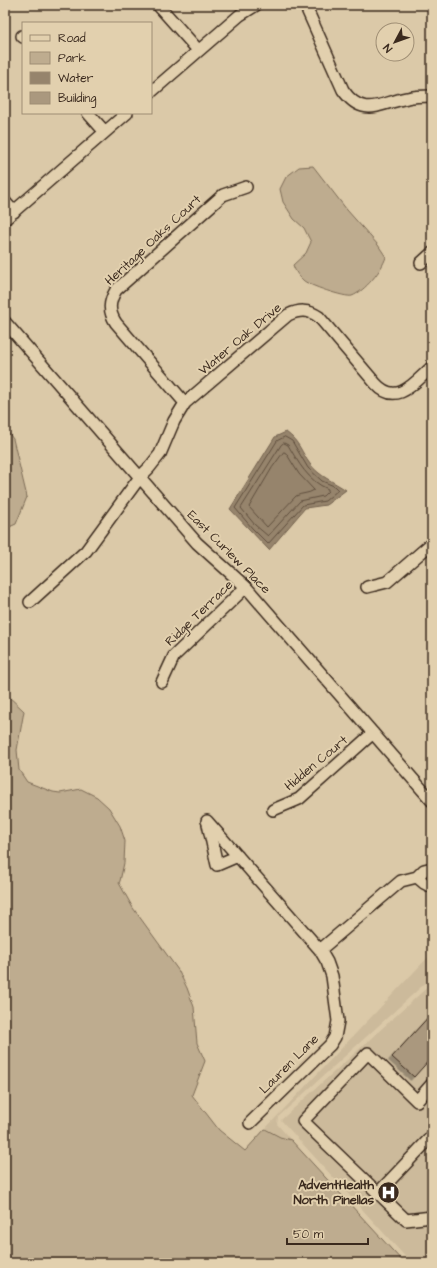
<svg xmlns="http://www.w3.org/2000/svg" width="437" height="1268" font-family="'Architects Daughter',sans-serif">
<defs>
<filter id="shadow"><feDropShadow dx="-3.5" dy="3.5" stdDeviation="0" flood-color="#0004"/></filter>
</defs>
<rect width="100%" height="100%" fill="#dbc9a8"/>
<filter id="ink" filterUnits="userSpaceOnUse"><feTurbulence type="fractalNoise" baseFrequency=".025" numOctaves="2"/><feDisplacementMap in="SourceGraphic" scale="8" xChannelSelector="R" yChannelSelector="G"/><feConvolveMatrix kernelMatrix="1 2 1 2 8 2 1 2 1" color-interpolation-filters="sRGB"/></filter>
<g filter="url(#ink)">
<!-- built -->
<path fill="#ccba9b" d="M432,953V977L278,1117L277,1124L291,1140L280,1137L265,1129Z
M432,983V1263H411L281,1120Z"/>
<!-- green -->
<path fill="#beac8f" stroke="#7c6b56" d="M313,166L347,210L378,245L386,257C382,270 365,291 352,296C346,298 307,285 303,280C298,276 295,271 293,265L306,253L311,242L304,228L294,219L283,202L280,189L286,177L299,167Z
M5,428L13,439L27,497L16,524L5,529Z
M5,693L24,711L17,750L19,770L27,782L53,792L60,793L81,789L97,797L109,808L120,826L125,841L124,863L120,881L119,883L133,908L178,970L187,988L194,1007L197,1043L205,1061L192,1095L219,1130L245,1151L265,1129L280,1137L291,1140L404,1263H5Z"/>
<!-- water -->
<path fill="#96846c" stroke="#72604d" d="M286,432C300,442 301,452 310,464C320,477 333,481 346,490L326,505L305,508L269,550L230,509L275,437Z"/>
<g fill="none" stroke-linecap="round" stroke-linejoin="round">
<!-- shore -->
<path stroke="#5f4e3d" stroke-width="1" d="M285,437L292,441L308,468L322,481L334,486L338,490L325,501L303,505L268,544L252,528L235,508L277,441Z
M284,443L288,445C298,462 308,481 328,489V491L323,496L300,501L268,536L255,525L241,508L281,445Z
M284,452L286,453L299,474L314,490C309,494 301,493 296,496L267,527L249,507L272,468Z"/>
</g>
<!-- building -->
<path fill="#aa987e" stroke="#3b2a1e" filter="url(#shadow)" d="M432,1013V1057L414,1077L392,1057Z"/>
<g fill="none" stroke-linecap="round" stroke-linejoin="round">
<defs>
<path id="minor" d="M158,5L198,50
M305,5L343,90C363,119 380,103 407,98C415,96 424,96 432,96
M22,36L23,37
M151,92L240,15L256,5
M88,113L105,132
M5,202L14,212
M5,219L127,113
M421,263L432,253
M5,322L197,543L246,587L432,801
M185,403L116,323C108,311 109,302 116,290L223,195L246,187
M367,587L387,582L432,543
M30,602L86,551L140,477L149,468L160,454L174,421L185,403L288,315C299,310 308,309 319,317L376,384C397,407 415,382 432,367
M162,682L174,656L246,587
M273,810L299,799L373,733
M207,821L320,950L327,962L332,976L338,1021L335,1037L330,1045L250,1123
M208,824L217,865L238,856
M417,877L424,883L432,887
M320,950L401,881L417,877L424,870L432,868
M432,1136L378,1193L406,1220L432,1217
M378,1193L303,1121L368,1053L417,1101L432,1084"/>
</defs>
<!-- minor casing -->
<use href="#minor" stroke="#3b2a1e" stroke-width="14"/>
<!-- minor -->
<use href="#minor" stroke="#e2d0ae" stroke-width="11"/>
</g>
</g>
<!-- icons -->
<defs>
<symbol id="hospital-disc" viewBox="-11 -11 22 22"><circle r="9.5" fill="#3b2a1e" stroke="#e2d0ae"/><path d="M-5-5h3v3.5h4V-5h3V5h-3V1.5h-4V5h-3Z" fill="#fff"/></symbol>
</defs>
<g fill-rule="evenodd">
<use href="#hospital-disc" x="376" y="1180" width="25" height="25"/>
</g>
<g text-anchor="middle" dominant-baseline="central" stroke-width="4" stroke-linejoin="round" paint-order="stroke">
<!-- street labels -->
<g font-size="13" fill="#3b2a1e" stroke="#e2d0ae">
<text transform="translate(153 240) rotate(-43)">Heritage Oaks Court</text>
<text transform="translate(240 339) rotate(-40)">Water Oak Drive</text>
<text transform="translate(229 552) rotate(45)">East Curlew Place</text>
<text transform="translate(199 613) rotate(-44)">Ridge Terrace</text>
<text transform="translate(316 763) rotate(-40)">Hidden Court</text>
<text transform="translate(289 1064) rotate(-45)">Lauren Lane</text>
</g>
<!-- poi labels -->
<g font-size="13" font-weight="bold" fill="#3b2a1e" stroke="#e2d0ae" text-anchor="end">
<text x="374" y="1185">AdventHealth<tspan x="374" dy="15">North Pinellas</tspan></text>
</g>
</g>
<!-- margin -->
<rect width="437" height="1268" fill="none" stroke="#e2d0ae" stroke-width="20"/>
<rect x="10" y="10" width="417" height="1248" fill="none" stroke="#3b2a1e" stroke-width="1.5" filter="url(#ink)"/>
<!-- legend -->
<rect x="22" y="22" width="130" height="92" fill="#e2d0ae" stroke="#9f8e74"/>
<rect x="30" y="35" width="20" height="6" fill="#e2d0ae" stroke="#9f8e74"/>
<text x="58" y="42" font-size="12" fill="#3b2a1e">Road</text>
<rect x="30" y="52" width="20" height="12" fill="#beac8f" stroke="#9f8e74"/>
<text x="58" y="62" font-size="12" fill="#3b2a1e">Park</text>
<rect x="30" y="72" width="20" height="12" fill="#96846c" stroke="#9f8e74"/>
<text x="58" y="82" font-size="12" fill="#3b2a1e">Water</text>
<rect x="30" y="92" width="20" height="12" fill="#aa987e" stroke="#9f8e74"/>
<text x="58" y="102" font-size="12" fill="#3b2a1e">Building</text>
<!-- north arrow -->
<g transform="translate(395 42) rotate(229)"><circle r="19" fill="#e2d0ae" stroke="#9f8e74"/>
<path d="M0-3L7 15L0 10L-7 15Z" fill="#3b2a1e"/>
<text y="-6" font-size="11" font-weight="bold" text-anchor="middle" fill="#3b2a1e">N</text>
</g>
<!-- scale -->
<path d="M287 1238v6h81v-6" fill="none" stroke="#3b2a1e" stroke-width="2"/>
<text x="293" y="1238" font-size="12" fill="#3b2a1e" stroke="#e2d0ae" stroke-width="3" paint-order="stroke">50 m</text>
</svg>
